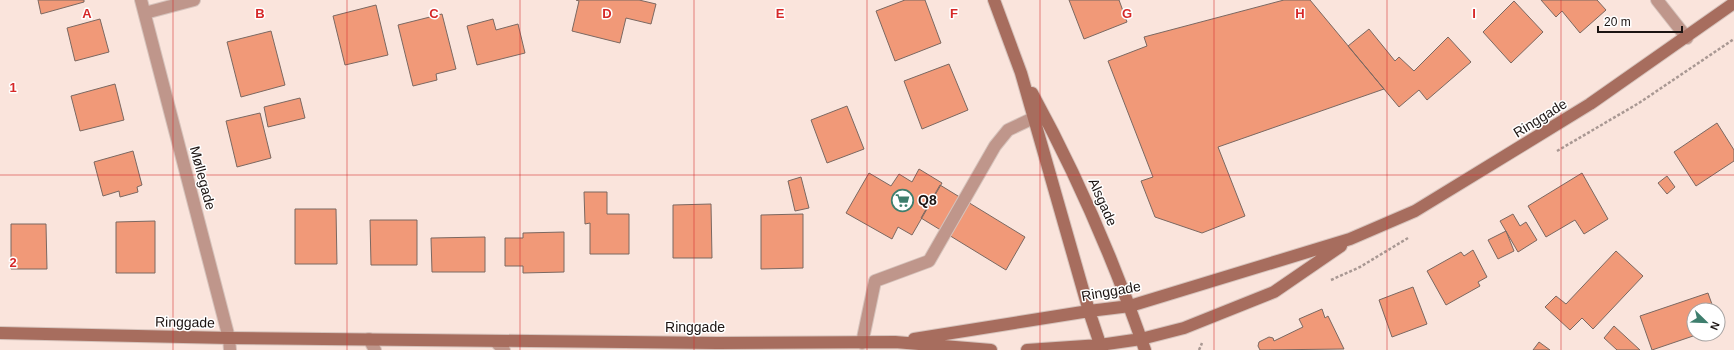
<svg xmlns="http://www.w3.org/2000/svg" width="1734" height="350" font-family="Helvetica,sans-serif">
<rect width="100%" height="100%" fill="#fae4dc"/>
<!-- building -->
<path fill="#f19978" stroke="#7b6861" d="M38,0H84V2L41,14Z
M576,0H639L656,4L651,24L626,18L620,43L572,31L579,1Z
M905,0H925L941,43L895,61L876,11Z
M1069,0H1119L1127,22L1084,39Z
M1284,0H1310L1384,89L1218,147L1245,216L1202,233L1155,217L1141,181L1153,177L1108,61L1147,46L1144,37Z
M1541,0H1597L1606,10L1580,33L1562,11L1556,17Z
M1514,1L1543,32L1511,63L1483,32Z
M376,5L388,55L345,65L333,16Z
M442,14L456,69L436,74L437,80L413,86L398,25Z
M100,19L109,52L75,61L67,28Z
M493,19L496,30L518,24L525,53L477,65L467,26Z
M1369,29L1395,61L1399,57L1414,71L1448,37L1471,62L1427,100L1419,90L1399,107L1348,46Z
M271,31L285,85L241,97L227,42Z
M949,64L968,110L922,129L904,81Z
M115,84L124,120L80,131L71,96Z
M300,98L305,118L268,127L264,107Z
M847,106L864,149L827,163L811,120Z
M260,113L271,158L237,167L226,121Z
M1717,123L1734,150V161L1696,186L1674,152Z
M133,151L142,185L137,187L138,192L120,197L119,191L103,196L94,162Z
M919,169L942,183L912,235L898,227L892,239L846,213L869,173L891,186L899,174L912,182Z
M1582,173L1608,219L1584,234L1575,220L1546,237L1528,206Z
M1667,176L1675,187L1667,194L1658,183Z
M801,177L809,208L795,211L788,181Z
M940,185L1025,237L1006,270L921,218Z
M584,192H607V214H629V254H590V223L585,224Z
M711,204L712,258H673V205Z
M295,209H336L337,264H295Z
M803,214V268L761,269V215Z
M1513,214L1520,226L1526,222L1537,240L1518,252L1500,221Z
M370,220H417V265H371Z
M155,221V273H116V222Z
M11,224H46L47,269H11Z
M1506,231L1514,251L1498,259L1488,240Z
M564,232V272L523,273V266H505V238H523V233Z
M485,237V272H432L431,238Z
M1473,250L1487,277L1478,282L1480,286L1446,305L1427,271L1461,252L1464,256Z
M1616,251L1643,276L1593,329L1582,318L1570,330L1545,307L1556,296L1566,304Z
M1413,287L1427,324L1392,337L1379,300Z
M1708,293L1714,310H1694V334H1699L1652,350L1640,316Z
M1322,309L1325,318L1328,316L1344,349L1260,350L1258,346L1259,342L1269,337L1273,338L1274,341L1303,327L1299,319Z
M1614,326L1640,350H1617L1604,338Z
M1539,342L1550,350H1533Z"/>
<g fill="none" stroke-linecap="round" stroke-linejoin="round">
<defs>
<path id="lane" d="M1657,0L1687,38
M862,343L875,281L929,261L995,146L1008,130L1042,114"/>
<path id="street" d="M141,0L229,338L230,350
M145,13L194,0
M369,339L375,350
M495,341L504,350"/>
<path id="secondary" d="M994,0L1021,73L1089,311L1102,350
M1032,93C1077,175 1114,261 1145,350
M0,333L229,338L717,343L895,342L991,350
M914,339L1089,311L1130,306L1350,239L1415,211L1590,104L1734,3
M1027,350L1100,345L1141,339L1184,328L1274,292L1341,246"/>
</defs>
<!-- lane casing -->
<use href="#lane" stroke="#d6c3bc" stroke-width="14"/>
<!-- street casing -->
<use href="#street" stroke="#d6c3bc" stroke-width="14"/>
<!-- secondary casing -->
<use href="#secondary" stroke="#d6c3bc" stroke-width="14"/>
<!-- path -->
<path stroke="#a99893" stroke-width="2.5" stroke-dasharray="3 2" stroke-linecap="butt" d="M1557,151L1639,103L1734,39
M1331,280L1360,267L1408,238
M1199,350L1202,343"/>
<!-- lane -->
<use href="#lane" stroke="#bf968b" stroke-width="12"/>
<!-- street -->
<use href="#street" stroke="#bf968b" stroke-width="12"/>
<!-- secondary -->
<use href="#secondary" stroke="#a76d5e" stroke-width="12"/>
</g>
<!-- grid -->
<path fill="none" stroke="#d62828" stroke-width="1" stroke-opacity="0.55" d="M173,0V350M347,0V350M520,0V350M694,0V350M867,0V350M1040,0V350M1214,0V350M1387,0V350M1561,0V350M0,175H1734"/>
<!-- icons -->
<defs>
<symbol id="supermarket-ring" viewBox="-11 -11 22 22"><circle r="9.5" fill="#fff" stroke="#3e7e6d" stroke-width="1.5"/><path d="M-6-5.5h2.5l.6 2H6L4.5 2H-2.5L-4.4-4H-6ZM-1.5 3.2a1.3 1.3 0 1 0 .1 0ZM3 3.2a1.3 1.3 0 1 0 .1 0Z" fill="#3e7e6d"/></symbol>
</defs>
<g fill-rule="evenodd">
<use href="#supermarket-ring" x="890" y="188" width="25" height="25"/>
</g>
<g text-anchor="middle" dominant-baseline="central" stroke-width="3" stroke-linejoin="round" paint-order="stroke">
<!-- street labels -->
<g font-size="14" fill="#1c1412" stroke="#fff">
<text transform="translate(1540 118) rotate(-32)">Ringgade</text>
<text transform="translate(203 178) rotate(75)">Møllegade</text>
<text transform="translate(1103 202) rotate(66)">Alsgade</text>
<text transform="translate(1111 291) rotate(-10)">Ringgade</text>
<text transform="translate(185 322) rotate(1)">Ringgade</text>
<text x="695" y="327">Ringgade</text>
</g>
<!-- poi labels -->
<g font-size="14" font-weight="bold" fill="#1c1412" stroke="#fff" text-anchor="start">
<text x="918" y="200">Q8</text>
</g>
</g>
<g font-size="13" text-anchor="middle" font-weight="bold" fill="#d62828" stroke="#fff" stroke-width="3" stroke-linejoin="round" paint-order="stroke">
<text x="87" y="18">A</text>
<text x="260" y="18">B</text>
<text x="434" y="18">C</text>
<text x="607" y="18">D</text>
<text x="780" y="18">E</text>
<text x="954" y="18">F</text>
<text x="1127" y="18">G</text>
<text x="1300" y="18">H</text>
<text x="1474" y="18">I</text>
<text x="13" y="92">1</text>
<text x="13" y="267">2</text>
</g>
<!-- north arrow -->
<g transform="translate(1706 322) rotate(113)"><circle r="19" fill="#ffffff" stroke="#a4a1a0"/>
<path d="M0-3L7 15L0 10L-7 15Z" fill="#3e7e6d"/>
<text y="-6" font-size="11" font-weight="bold" text-anchor="middle" fill="#1c1412">N</text>
</g>
<!-- scale -->
<path d="M1598 26v6h84v-6" fill="none" stroke="#1c1412" stroke-width="2"/>
<text x="1604" y="26" font-size="12" fill="#1c1412" stroke="#ffffff" stroke-width="3" paint-order="stroke">20 m</text>
</svg>
